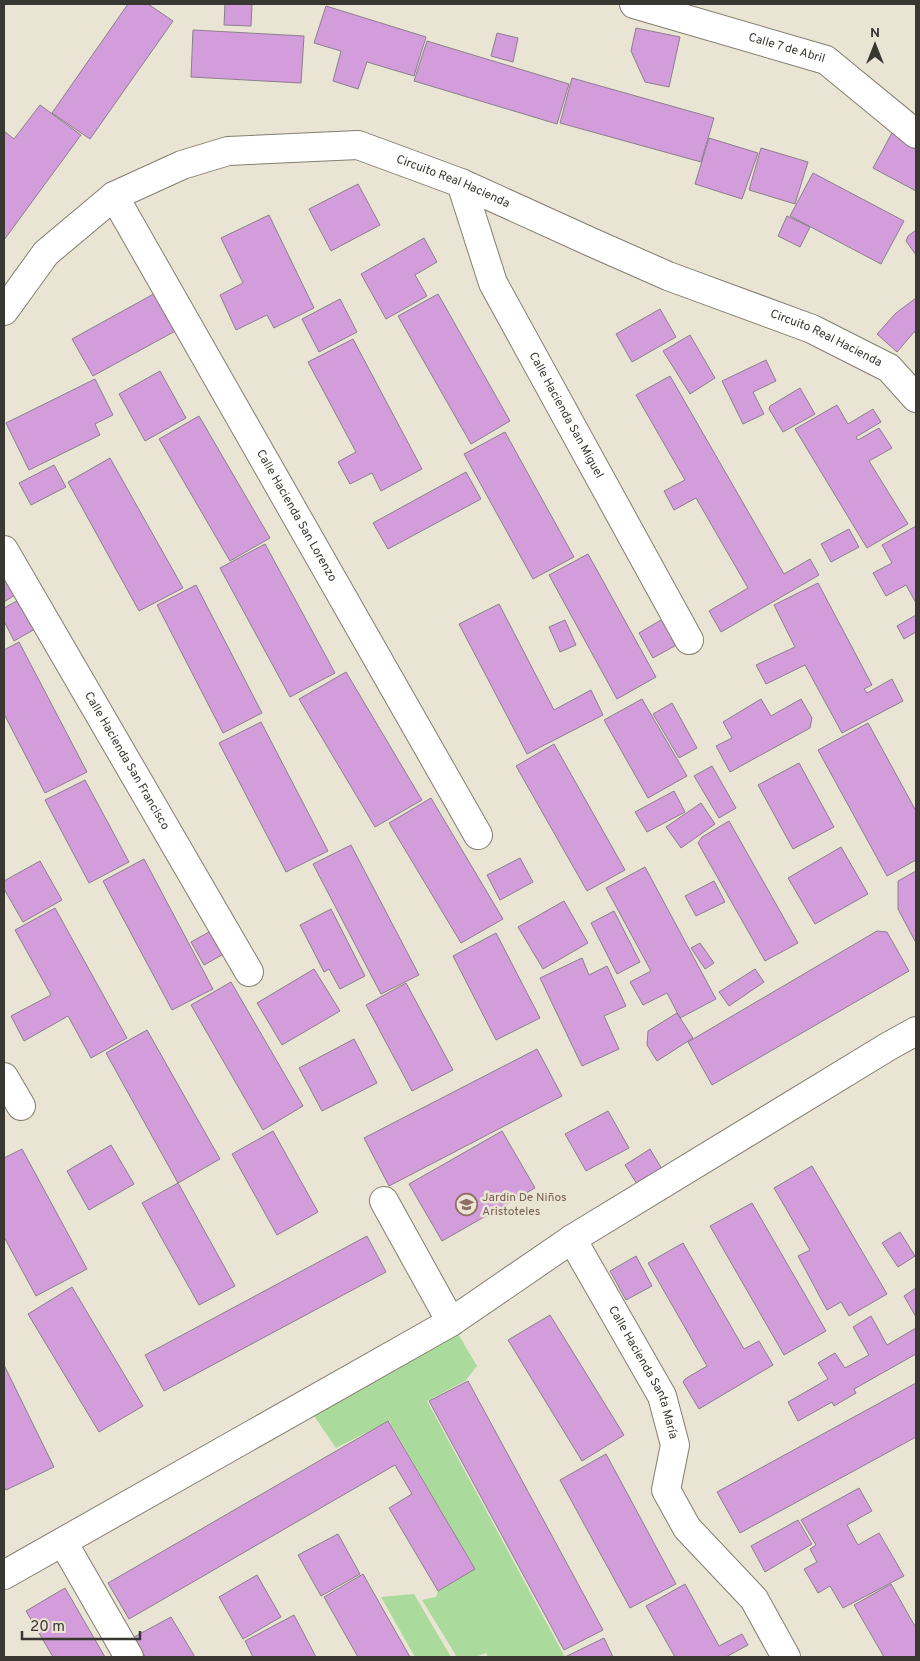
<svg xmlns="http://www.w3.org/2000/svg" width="920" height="1661" font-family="Overpass,sans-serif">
<rect width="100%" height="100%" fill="#e9e4d4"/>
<!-- green -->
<path fill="#abdb9c" d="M451,1322L477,1366L465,1381L427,1401L565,1657H488L486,1653L475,1657H457L422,1600L436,1597L438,1591L475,1569L389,1421L336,1448L306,1404Z
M414,1594L451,1657H415L381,1597Z"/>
<!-- building -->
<path fill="#d39cda" stroke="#8b808c" d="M128,4H148L173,21L90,139L52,113Z
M225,4H252L251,26L224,25Z
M326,6L426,37L414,76L367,62L358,89L333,81L341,51L314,43Z
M636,28L680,37L669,87L645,82L631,51Z
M193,30L304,36L301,83L191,77Z
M497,33L518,38L513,62L491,56Z
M427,41L569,84L557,124L414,81Z
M572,78L714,118L701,162L560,123Z
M40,105L81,135L4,240V131L14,139Z
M894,129L916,142V191L873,168Z
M709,138L758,153L742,199L695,184Z
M761,148L808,162L795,204L749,190Z
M813,173L904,221L881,264L790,216Z
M358,184L380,225L331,251L309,209Z
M269,215L314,308L274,328L267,315L236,330L220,295L243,283L221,238Z
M787,216L810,227L800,247L778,236Z
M916,230V255L906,241L908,236Z
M424,238L437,262L415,275L427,296L386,319L361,274Z
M159,291L179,329L93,376L72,339Z
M438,294L510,421L471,444L398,316Z
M916,298V332H914L897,352L877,334L896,313Z
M340,299L357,332L319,352L302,319Z
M660,309L676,337L632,362L616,334Z
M690,335L715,378L690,394L663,351Z
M353,339L422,469L381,491L372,473L350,484L338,462L356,452L308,362Z
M766,360L776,381L753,392L764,414L743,424L722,381Z
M160,371L186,418L145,441L119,394Z
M670,376L784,574L810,559L819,575L721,632L709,611L748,588L696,498L674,510L664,491L685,480L636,395Z
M95,379L113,415L95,424L100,435L29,470L6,423Z
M800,388L815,414L783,432L769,409L770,406Z
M837,405L848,424L873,409L881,422L856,437L858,440L879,428L892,448L869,461L908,524L867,548L795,429Z
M199,416L270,538L230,561L159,439Z
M505,432L574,557L533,579L464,454Z
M110,458L183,588L139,611L68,482Z
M54,465L66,487L31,505L19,483Z
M466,472L481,499L388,549L373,523Z
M916,526V603L906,585L886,596L873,573L892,563L882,545Z
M849,529L859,547L831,562L821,544Z
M265,544L335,673L290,697L220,568Z
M588,554L656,677L617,699L549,575Z
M4,564L21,591L4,602Z
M818,583L872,685L864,689L867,693L892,679L903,701L842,733L805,665L766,684L756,665L795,647L774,605Z
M196,585L262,713L223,733L157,605Z
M26,596L42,625L14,641L4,621V608Z
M499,604L554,710L591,690L603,715L527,754L459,624Z
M916,615V632L904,639L897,626Z
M666,617L680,643L653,658L639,633Z
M565,620L576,645L560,652L549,627Z
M19,642L87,772L45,793L4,714V650Z
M346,672L422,800L375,827L299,699Z
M642,699L687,776L648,798L604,720Z
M761,699L771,716L801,699L812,718L810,728L730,772L716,746L732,738L723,722Z
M672,703L697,748L679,758L653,714Z
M261,722L328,851L286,872L219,743Z
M868,723L916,811V860L887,876L818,750Z
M554,744L625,870L587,891L516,766Z
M799,763L834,827L793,849L758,785Z
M712,766L736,808L719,818L694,776Z
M85,780L129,862L89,883L45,800Z
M674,791L685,812L647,832L635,812Z
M431,798L503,919L461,943L389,823Z
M701,803L715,824L681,848L666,827Z
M729,821L798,943L765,961L698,843L702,837Z
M351,845L419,975L381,994L313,864Z
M841,847L868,894L815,924L788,878Z
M520,858L533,882L500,900L487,875Z
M144,859L213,989L172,1010L103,881Z
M40,861L62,900L23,922L4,889V881Z
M645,867L716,999L680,1018L667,993L643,1005L630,982L651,971L606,888Z
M916,871V943L898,909V881Z
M714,881L725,902L696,916L685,896Z
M564,901L588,943L543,969L518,927Z
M55,908L127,1038L91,1058L68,1016L24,1041L11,1016L51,995L15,930Z
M331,909L365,976L340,989L329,969L324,972L300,925Z
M614,911L640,962L617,974L591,923Z
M218,927L231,950L204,965L191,942Z
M877,931L887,932L909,971L712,1085L688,1042Z
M496,933L540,1018L496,1040L453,956Z
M700,943L714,963L705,969L691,948Z
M582,958L589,975L607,966L626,1006L604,1016L619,1049L582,1066L540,978Z
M314,969L340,1011L282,1045L257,1003Z
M755,969L764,982L729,1006L719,992Z
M231,982L303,1106L263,1130L191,1005Z
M406,983L453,1070L412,1091L366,1005Z
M677,1013L693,1038L657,1061L647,1045L648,1031Z
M147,1030L220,1159L178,1183L106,1053Z
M354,1039L377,1083L322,1111L299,1068Z
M537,1049L562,1096L389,1186L364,1138Z
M608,1111L629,1148L586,1171L565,1134Z
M273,1131L318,1212L277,1235L232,1154Z
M502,1131L535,1188L442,1241L409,1184Z
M111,1145L134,1184L89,1210L67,1171Z
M22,1149L87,1269L36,1296L4,1237V1158Z
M650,1149L662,1169L637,1184L625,1165Z
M812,1166L887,1294L849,1316L841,1302L827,1310L798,1256L810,1250L774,1188Z
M178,1183L235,1286L199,1305L142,1203Z
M752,1203L826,1331L784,1355L710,1226Z
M900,1232L915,1256L898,1267L882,1243Z
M367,1236L386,1272L164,1391L145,1355Z
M683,1243L744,1349L759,1341L773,1365L699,1409L683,1382L685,1379L707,1366L648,1263Z
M636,1256L652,1286L626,1300L610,1271Z
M72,1287L143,1406L99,1432L28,1314Z
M916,1288V1317L904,1296Z
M550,1315L624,1435L582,1461L508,1340Z
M871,1316L887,1345L916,1328V1354L854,1389L856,1393L834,1406L832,1402L798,1421L788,1402L828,1379L818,1363L835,1353L845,1368L869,1355L853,1327Z
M4,1365L54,1467L6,1490L4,1486Z
M468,1381L603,1630L564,1650L429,1401Z
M916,1383V1437L740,1533L717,1492Z
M388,1421L475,1569L438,1591L389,1508L412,1494L395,1465L129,1619L108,1583Z
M606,1454L676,1584L630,1608L560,1480Z
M859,1488L872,1511L847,1525L858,1545L879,1533L904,1576L843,1608L830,1586L818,1593L804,1569L817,1562L810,1549L816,1545L801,1520Z
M798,1520L812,1544L765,1572L751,1546Z
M338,1534L360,1574L321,1596L298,1555Z
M363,1574L410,1657H358L324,1597Z
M257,1575L281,1617L243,1639L219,1597Z
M685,1584L719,1646L742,1634L748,1645L726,1657H675L646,1606Z
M891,1584L916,1628V1657H884L854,1605Z
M65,1588L105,1657H53L26,1611Z
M294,1615L316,1657H253L245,1641Z
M171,1617L195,1657H145L134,1637Z
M604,1638L613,1657H565Z"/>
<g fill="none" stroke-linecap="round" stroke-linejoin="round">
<defs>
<g id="street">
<path id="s1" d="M634,4L826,60L916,134"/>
<path id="s2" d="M461,183L493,283L689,640"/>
<path id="s3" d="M114,196L478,835"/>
<path id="s4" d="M4,311L46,253L114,196L182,165L228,151L358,145L461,183L591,242L668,276L812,329L889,368L916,398"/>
<path id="s5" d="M4,550L249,972"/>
<path d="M4,1077L21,1106"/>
<path d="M384,1201L451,1322"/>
<path id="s6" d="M572,1239L662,1396L675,1445L666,1490L687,1528L754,1599L786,1657"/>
<path d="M63,1542L129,1657"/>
<path d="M4,1575L451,1322L572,1239L889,1046L916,1031"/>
</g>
</defs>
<!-- street casing -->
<use href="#street" stroke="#837e6f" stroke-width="30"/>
<!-- street -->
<use href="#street" stroke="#fff" stroke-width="28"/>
</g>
<!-- icons -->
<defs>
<symbol id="school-ring" viewBox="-11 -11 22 22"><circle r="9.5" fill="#e9e4d4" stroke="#8d6e63" stroke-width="1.5"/><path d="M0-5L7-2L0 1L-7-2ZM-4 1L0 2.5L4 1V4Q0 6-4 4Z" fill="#8d6e63"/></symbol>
</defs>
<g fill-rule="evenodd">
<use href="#school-ring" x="454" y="1192" width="25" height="25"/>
</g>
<g text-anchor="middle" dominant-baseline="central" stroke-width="5" stroke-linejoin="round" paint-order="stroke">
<!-- street labels -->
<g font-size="12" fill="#393731" stroke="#e9e4d4">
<text stroke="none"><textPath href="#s1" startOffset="159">Calle 7 de Abril</textPath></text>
<text stroke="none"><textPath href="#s4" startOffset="515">Circuito Real Hacienda</textPath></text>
<text stroke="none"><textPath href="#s4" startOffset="920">Circuito Real Hacienda</textPath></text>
<text stroke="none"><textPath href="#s2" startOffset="256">Calle Hacienda San Miguel</textPath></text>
<text stroke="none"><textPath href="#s3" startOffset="368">Calle Hacienda San Lorenzo</textPath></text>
<text stroke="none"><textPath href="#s5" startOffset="244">Calle Hacienda San Francisco</textPath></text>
<text stroke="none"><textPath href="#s6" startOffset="152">Calle Hacienda Santa María</textPath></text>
</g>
<!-- education labels -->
<g font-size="12" fill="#785e54" stroke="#e9e4d4" text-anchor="start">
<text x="482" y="1198">Jardin De Niños<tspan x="482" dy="14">Aristoteles</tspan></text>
</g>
</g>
<!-- border -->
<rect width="920" height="1661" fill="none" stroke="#393731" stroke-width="10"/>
<!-- north arrow -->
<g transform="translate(875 45)" stroke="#e9e4d4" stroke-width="4" paint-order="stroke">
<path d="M0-4L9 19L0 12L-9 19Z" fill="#393731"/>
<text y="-8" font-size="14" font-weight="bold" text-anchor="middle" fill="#393731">N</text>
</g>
<!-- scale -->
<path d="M22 1631v8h118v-8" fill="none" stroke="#393731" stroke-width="2.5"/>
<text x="30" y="1631" font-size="15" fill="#393731" stroke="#e9e4d4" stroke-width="4" paint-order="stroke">20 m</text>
</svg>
